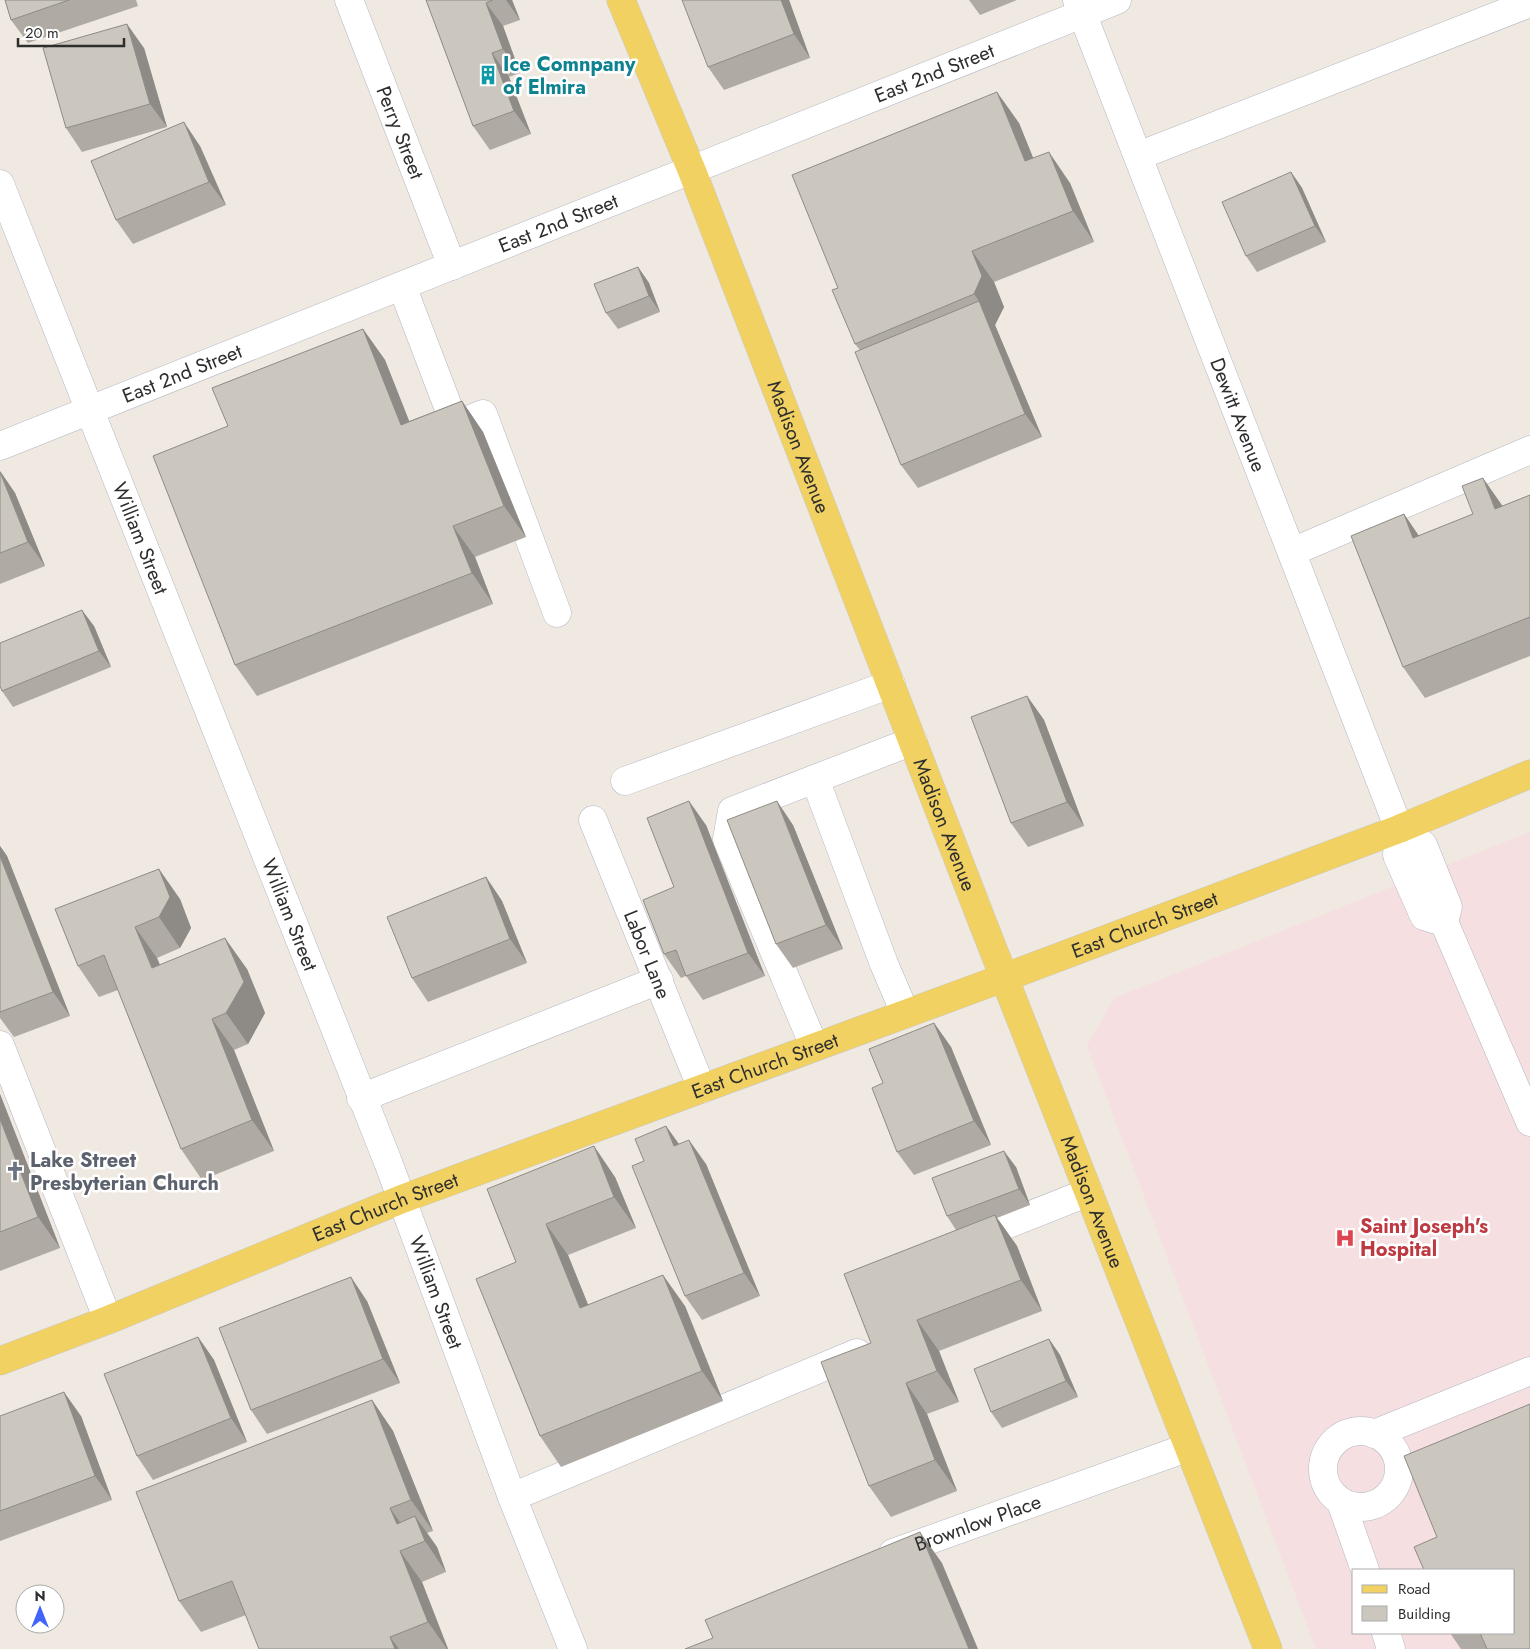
<svg xmlns="http://www.w3.org/2000/svg" width="1530" height="1649" font-family="Jost,sans-serif">
  <style>
    .medical { fill: #f5dfe0; fill-rule: evenodd }
    .lines { fill: none; stroke-linecap: round; stroke-linejoin: round }
    .minor-casing { stroke: #b4b7c1; stroke-width: 29 }
    .major-casing { stroke: #c9c9c9; stroke-width: 29 }
    .minor { stroke: #fff; stroke-width: 28 }
    .major { stroke: #f2d163; stroke-width: 28 }
    .wall { fill: #afaba4 }
    .shaded-wall { fill: #8e8b86 }
    .building { fill: #cbc7bf; stroke: #8e8b86 }
    .labels { text-anchor: middle; dominant-baseline: central; stroke-width: 5; stroke-linejoin: round; paint-order: stroke }
    .culture-label { font-size: 20px; font-weight: bold; fill: #0d838f; stroke: #fff; text-anchor: start }
    .street-label { font-size: 20px; fill: #2e2e2e; stroke: #fff }
    .worship-label { font-size: 20px; font-weight: bold; fill: #5b616d; stroke: #fff; text-anchor: start }
    .health-label { font-size: 20px; font-weight: bold; fill: #be3a42; stroke: #fff; text-anchor: start }
  </style>
  <rect width="100%" height="100%" fill="#efe9e1"/>
  <path class="medical" d="M1530 832V1649H1316L1087 1046 1114 998ZM1354 1570H1514V1633H1354Z"/>
  <g class="lines">
    <defs>
      <g id="minor">
        <path id="s1" d="M349 0 452 266"/>
        <path id="s2" d="M1077 0 1399 829"/>
        <polyline points="1138,156 1530,3"/>
        <path id="s3" d="M0 184 388 1162 512 1497 573 1649"/>
        <polyline points="402,286 455,425 483,414 557,613"/>
        <path id="s4" d="M0 446 1117 0"/>
        <polyline points="1292,552 1530,450"/>
        <polyline points="815,779 884,964 905,1013"/>
        <polyline points="625,781 891,684"/>
        <path id="s5" d="M593 820 702 1089"/>
        <polygon points="1399,829 1423,845 1448,907 1444,922 1424,916 1397,855"/>
        <polyline points="1444,922 1530,1122"/>
        <polyline points="0,1045 108,1320"/>
        <polyline points="814,1046 727,839 732,811 913,741"/>
        <polyline points="361,1098 659,980"/>
        <polyline points="968,1240 1089,1192"/>
        <circle cx="1361" cy="1469" r="38"/>
        <polyline points="1374,1434 1530,1371"/>
        <polyline points="512,1497 857,1353"/>
        <polyline points="1341,1502 1365,1570"/>
        <path id="s6" d="M893 1553 1189 1447"/>
        <polyline points="1386,1633 1391,1649"/>
      </g>
      <g id="major">
        <path id="s7" d="M621 0 692 171 982 921 1268 1649"/>
        <path id="s8" d="M0 1361 108 1320 402 1199 1006 977 1399 829 1530 774"/>
      </g>
    </defs>
    <use href="#minor" class="minor-casing"/>
    <use href="#major" class="major-casing"/>
    <use href="#minor" class="minor"/>
    <use href="#major" class="major"/>
  </g>
  <g class="wall">
    <polygon points="5,0 136,0 138,6 28,43 11,20"/>
    <polygon points="426,0 512,0 520,20 503,26 520,73 509,77 531,134 490,150 473,126"/>
    <polygon points="789,0 810,58 724,90 708,67"/>
    <polygon points="969,0 1017,0 980,15"/>
    <polygon points="144,48 167,127 82,152 66,128"/>
    <polygon points="1019,123 1033,158 1070,183 1094,242 994,282 1004,307 995,325 1042,437 918,488 901,465 860,350 855,344 838,288"/>
    <polygon points="200,146 226,205 133,244 116,220"/>
    <polygon points="1291,172 1302,188 1326,242 1257,272 1246,256"/>
    <polygon points="638,267 649,283 660,312 618,329 606,313"/>
    <polygon points="363,329 385,360 409,421 462,401 483,432 526,537 475,557 493,604 257,696 235,665 228,426"/>
    <polygon points="0,471 15,493 45,566 0,584"/>
    <polygon points="1530,495 1530,656 1425,698 1403,667 1404,514 1419,536 1473,514 1503,506"/>
    <polygon points="94,626 111,667 13,707 2,691"/>
    <polygon points="1027,696 1044,720 1084,826 1028,847 1011,823"/>
    <polygon points="706,825 765,976 703,1000 686,976 681,978 664,954 674,887"/>
    <polygon points="793,825 843,949 793,968 776,944"/>
    <polygon points="0,846 7,856 70,1016 14,1037 0,1018"/>
    <polygon points="486,877 502,901 527,963 428,1002 412,978"/>
    <polygon points="180,899 191,928 180,948 157,958 160,965 247,969 265,1013 248,1044 234,1050 274,1151 202,1180 181,1149 118,990 99,997 78,966 55,909"/>
    <polygon points="934,1023 951,1047 991,1145 914,1175 897,1152 883,1083"/>
    <polygon points="0,1094 60,1248 0,1271"/>
    <polygon points="666,1126 679,1144 706,1164 760,1296 702,1320 685,1296 644,1161"/>
    <polygon points="1016,1167 1030,1205 997,1218 1017,1246 1042,1311 939,1351 959,1402 927,1414 957,1491 891,1517 869,1486 871,1343 956,1230 947,1216"/>
    <polygon points="615,1177 636,1228 568,1255 588,1305 685,1306 723,1401 561,1467 540,1436 516,1262 487,1189"/>
    <polygon points="367,1301 400,1383 267,1434 251,1410"/>
    <polygon points="198,1337 214,1360 247,1442 153,1480 137,1456"/>
    <polygon points="1049,1339 1060,1355 1078,1397 1002,1428 991,1412"/>
    <polygon points="372,1400 393,1431 433,1531 427,1533 437,1547 446,1572 422,1582 448,1649 259,1649 246,1615 201,1632 179,1601"/>
    <polygon points="0,1416 81,1416 112,1500 0,1541"/>
    <polygon points="1450,1633 1514,1633 1530,1649 1461,1649"/>
  </g>
  <g class="shaded-wall">
    <polygon points="506,0 512,0 520,20"/>
    <polygon points="781,0 789,0 810,58 794,34"/>
    <polygon points="486,3 503,26 520,73 503,49"/>
    <polygon points="127,24 144,48 167,127 150,104"/>
    <polygon points="492,53 509,77 531,134 514,111"/>
    <polygon points="997,92 1019,123 1047,192 1025,161"/>
    <polygon points="184,122 200,146 226,205 209,182"/>
    <polygon points="1049,152 1070,183 1094,242 1073,211"/>
    <polygon points="1291,172 1302,188 1326,242 1315,226"/>
    <polygon points="972,251 994,282 1004,307 995,325 1042,437 1025,414 979,301 974,294"/>
    <polygon points="638,267 649,283 660,312 649,296"/>
    <polygon points="363,329 385,360 423,456 401,425"/>
    <polygon points="462,401 483,432 526,537 504,506"/>
    <polygon points="0,471 15,493 45,566 28,542"/>
    <polygon points="1483,478 1504,508 1495,509"/>
    <polygon points="1404,514 1425,545 1413,538"/>
    <polygon points="453,526 475,557 493,604 472,573"/>
    <polygon points="82,610 94,626 111,667 99,651"/>
    <polygon points="1027,696 1044,720 1084,826 1067,802"/>
    <polygon points="689,801 706,825 765,976 748,953"/>
    <polygon points="777,801 793,825 843,949 826,925"/>
    <polygon points="0,846 7,856 70,1016 53,992 0,856"/>
    <polygon points="159,869 180,899 191,928 180,948 159,917"/>
    <polygon points="486,877 502,901 527,963 510,939"/>
    <polygon points="135,927 157,958 174,999 152,968"/>
    <polygon points="225,938 247,969 265,1013 248,1044 226,1013"/>
    <polygon points="212,1019 234,1050 274,1151 252,1120"/>
    <polygon points="934,1023 951,1047 991,1145 974,1121"/>
    <polygon points="0,1094 60,1248 38,1217 0,1119"/>
    <polygon points="666,1126 683,1150 674,1146"/>
    <polygon points="689,1140 706,1164 760,1296 744,1273"/>
    <polygon points="594,1146 615,1177 636,1228 614,1197"/>
    <polygon points="1004,1151 1016,1167 1030,1205 1019,1189"/>
    <polygon points="995,1215 1017,1246 1042,1311 1021,1280"/>
    <polygon points="546,1224 568,1255 602,1339 580,1308"/>
    <polygon points="663,1275 685,1306 723,1401 702,1371"/>
    <polygon points="351,1277 367,1301 400,1383 383,1359"/>
    <polygon points="917,1320 939,1351 959,1402 937,1371"/>
    <polygon points="198,1337 214,1360 247,1442 231,1418"/>
    <polygon points="1049,1339 1060,1355 1078,1397 1066,1381"/>
    <polygon points="906,1383 927,1414 957,1491 935,1460"/>
    <polygon points="64,1392 81,1416 112,1500 95,1476"/>
    <polygon points="372,1400 393,1431 433,1531 411,1500"/>
    <polygon points="390,1508 412,1539 397,1524"/>
    <polygon points="415,1516 437,1547 446,1572 425,1541"/>
    <polygon points="920,1532 942,1563 978,1649 969,1649"/>
    <polygon points="400,1551 422,1582 448,1649 447,1649 428,1622"/>
    <polygon points="390,1637 399,1649 395,1649"/>
  </g>
  <g class="building">
    <polygon points="5,0 69,0 11,20"/>
    <polygon points="426,0 493,0 486,3 503,49 492,53 514,111 473,126"/>
    <polygon points="682,0 781,0 794,34 708,67"/>
    <polygon points="127,24 150,104 66,128 43,48"/>
    <polygon points="997,92 1025,161 1049,152 1073,211 972,251 982,276 974,294 855,344 832,290 838,288 792,175"/>
    <polygon points="184,122 209,182 116,220 91,161"/>
    <polygon points="1291,172 1315,226 1246,256 1222,202"/>
    <polygon points="638,267 649,296 606,313 594,284"/>
    <polygon points="979,301 1025,414 901,465 855,352"/>
    <polygon points="363,329 401,425 462,401 504,506 453,526 472,573 235,665 153,456 228,426 212,388"/>
    <polygon points="0,472 28,542 0,553"/>
    <polygon points="1483,478 1495,509 1530,495 1530,617 1403,667 1351,536 1404,514 1413,538 1473,514 1462,486"/>
    <polygon points="82,610 99,651 2,691 0,686 0,643"/>
    <polygon points="1027,696 1067,802 1011,823 971,717"/>
    <polygon points="689,801 748,953 686,976 676,950 664,954 643,900 674,887 647,818"/>
    <polygon points="777,801 826,925 776,944 727,820"/>
    <polygon points="0,856 53,992 0,1012"/>
    <polygon points="159,869 170,897 159,917 135,927 152,968 225,938 244,982 226,1013 212,1019 252,1120 181,1149 104,955 78,966 55,909"/>
    <polygon points="486,877 510,939 412,978 387,917"/>
    <polygon points="934,1023 974,1121 897,1152 872,1088 883,1083 869,1049"/>
    <polygon points="0,1119 38,1217 0,1232"/>
    <polygon points="666,1126 674,1146 689,1140 744,1273 685,1296 632,1166 644,1161 635,1139"/>
    <polygon points="594,1146 614,1197 546,1224 580,1308 663,1275 702,1371 540,1436 476,1279 516,1262 487,1189"/>
    <polygon points="1004,1151 1019,1189 947,1216 932,1178"/>
    <polygon points="995,1215 1021,1280 917,1320 937,1371 906,1383 935,1460 869,1486 821,1362 871,1343 844,1274"/>
    <polygon points="351,1277 383,1359 251,1410 219,1328"/>
    <polygon points="198,1337 231,1418 137,1456 104,1374"/>
    <polygon points="1049,1339 1066,1381 991,1412 974,1369"/>
    <polygon points="64,1392 95,1476 0,1511 0,1416"/>
    <polygon points="372,1400 411,1500 390,1508 397,1524 415,1516 425,1541 400,1551 428,1622 390,1637 395,1649 259,1649 232,1581 179,1601 136,1492"/>
    <polygon points="1530,1404 1530,1649 1487,1649 1480,1633 1514,1633 1514,1570 1424,1570 1414,1547 1437,1537 1404,1456"/>
    <polygon points="920,1532 969,1649 685,1649 713,1638 705,1620"/>
  </g>
  <defs>
    <symbol id="building-bare" viewBox="-9 -9 18 18"><path d="M-4-6H4V6H1V3H-1V6H-4ZM-2.5-4.3h1.7v1.8h-1.7ZM.8-4.3h1.7v1.8H.8ZM-2.5-1h1.7V.8h-1.7ZM.8-1h1.7V.8H.8Z" fill="#0f9aa8" stroke="#fff" stroke-width="2.5" paint-order="stroke"/></symbol>
    <symbol id="church-bare" viewBox="-9 -9 18 18"><path d="M-1.2-6h2.4v3.5h3.3v2.4h-3.3V6h-2.4V-.1h-3.3v-2.4h3.3Z" fill="#6b7280" stroke="#fff" stroke-width="2.5" paint-order="stroke"/></symbol>
    <symbol id="hospital-bare" viewBox="-9 -9 18 18"><path d="M-5-5h3v3.5h4V-5h3V5h-3V1.5h-4V5h-3Z" fill="#e0444e" stroke="#fff" stroke-width="2.5" paint-order="stroke"/></symbol>
  </defs>
  <g fill-rule="evenodd">
    <use href="#building-bare" x="474" y="61" width="28" height="28"/>
    <use href="#church-bare" x="1" y="1157" width="28" height="28"/>
    <use href="#hospital-bare" x="1331" y="1224" width="28" height="28"/>
  </g>
  <g class="labels">
    <g class="culture-label">
      <text x="503" y="64">Ice Comnpany<tspan x="503" dy="23">of Elmira</tspan></text>
    </g>
    <g class="street-label">
      <text stroke="none"><textPath href="#s4" startOffset="1006">East 2nd Street</textPath></text>
      <text stroke="none"><textPath href="#s1" startOffset="142">Perry Street</textPath></text>
      <text stroke="none"><textPath href="#s4" startOffset="601">East 2nd Street</textPath></text>
      <text stroke="none"><textPath href="#s4" startOffset="196">East 2nd Street</textPath></text>
      <text stroke="none"><textPath href="#s2" startOffset="445">Dewitt Avenue</textPath></text>
      <text stroke="none"><textPath href="#s7" startOffset="481">Madison Avenue</textPath></text>
      <text stroke="none"><textPath href="#s3" startOffset="381">William Street</textPath></text>
      <text stroke="none"><textPath href="#s7" startOffset="886">Madison Avenue</textPath></text>
      <text stroke="none"><textPath href="#s3" startOffset="786">William Street</textPath></text>
      <text stroke="none"><textPath href="#s8" startOffset="1225">East Church Street</textPath></text>
      <text stroke="none"><textPath href="#s5" startOffset="145">Labor Lane</textPath></text>
      <text stroke="none"><textPath href="#s8" startOffset="820">East Church Street</textPath></text>
      <text stroke="none"><textPath href="#s7" startOffset="1291">Madison Avenue</textPath></text>
      <text stroke="none"><textPath href="#s8" startOffset="415">East Church Street</textPath></text>
      <text stroke="none"><textPath href="#s3" startOffset="1191">William Street</textPath></text>
      <text stroke="none"><textPath href="#s6" startOffset="90">Brownlow Place</textPath></text>
    </g>
    <g class="worship-label">
      <text x="30" y="1160">Lake Street<tspan x="30" dy="23">Presbyterian Church</tspan></text>
    </g>
    <g class="health-label">
      <text x="1360" y="1226">Saint Joseph's<tspan x="1360" dy="23">Hospital</tspan></text>
    </g>
  </g>
  <rect x="1352" y="1569" width="162" height="65" fill="#ffffff" stroke="#ababab"/>
  <rect x="1362" y="1585" width="25" height="8" fill="#f2d163" stroke="#ababab"/>
  <text x="1398" y="1594" font-size="15" fill="#2e2e2e">Road</text>
  <rect x="1362" y="1606" width="25" height="15" fill="#cbc7bf" stroke="#ababab"/>
  <text x="1398" y="1619" font-size="15" fill="#2e2e2e">Building</text>
  <g transform="translate(40 1609)"><circle r="24" fill="#ffffff" stroke="#ababab"/>
  <path d="M0-4L9 19L0 12L-9 19Z" fill="#4264fb"/>
  <text y="-8" font-size="14" font-weight="bold" text-anchor="middle" fill="#2e2e2e">N</text>
  </g>
  <path d="M18 38v8h106v-8" fill="none" stroke="#2e2e2e" stroke-width="2.5"/>
  <text x="25" y="38" font-size="15" fill="#2e2e2e" stroke="#ffffff" stroke-width="4" paint-order="stroke">20 m</text>
</svg>
